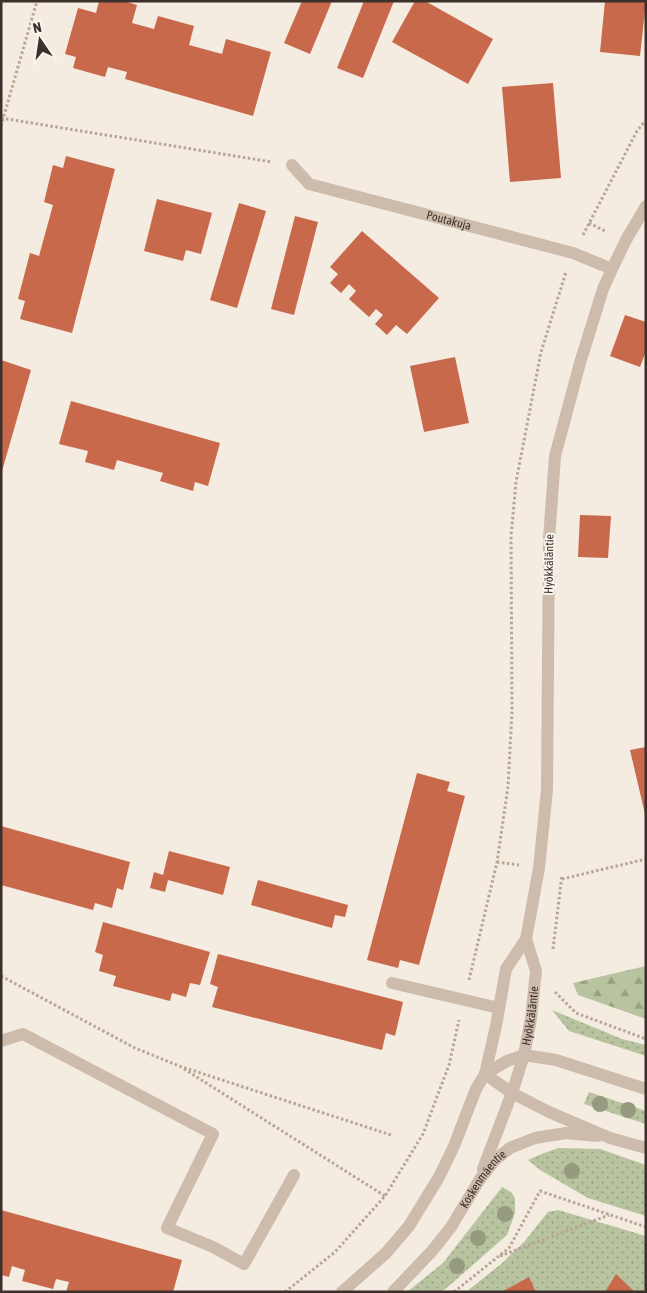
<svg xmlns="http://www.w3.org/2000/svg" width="647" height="1293" font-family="'Asap Condensed',sans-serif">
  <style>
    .grass { fill: url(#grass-dots) }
    .forest { fill: url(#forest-firs) }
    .building { fill: #c8694b }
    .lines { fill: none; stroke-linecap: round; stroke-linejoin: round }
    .path { stroke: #b9a596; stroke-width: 3; stroke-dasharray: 2.5 2.5; stroke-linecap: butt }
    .minor { stroke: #cdbbac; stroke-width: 12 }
    .tree { fill: #969b7f }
    .labels { text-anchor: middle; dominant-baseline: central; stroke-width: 4; stroke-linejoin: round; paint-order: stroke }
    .street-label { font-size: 12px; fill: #3b302b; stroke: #fbf5ee }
  </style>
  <defs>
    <pattern id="grass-dots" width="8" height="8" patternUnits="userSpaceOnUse" patternTransform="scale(1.25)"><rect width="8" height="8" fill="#b8c4a0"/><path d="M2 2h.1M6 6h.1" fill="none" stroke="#97a083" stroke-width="1.8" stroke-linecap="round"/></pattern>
    <pattern id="forest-firs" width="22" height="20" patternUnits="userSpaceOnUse" patternTransform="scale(1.25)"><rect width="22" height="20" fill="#b8c4a0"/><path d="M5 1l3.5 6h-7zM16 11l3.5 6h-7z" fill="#97a083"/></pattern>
  </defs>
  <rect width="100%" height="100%" fill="#f4ebe1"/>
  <g class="grass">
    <polygon points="552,1010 622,1039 646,1045 646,1056 569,1031"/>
    <polygon points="589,1092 646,1111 646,1124 584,1104"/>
    <polygon points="559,1148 600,1149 646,1165 646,1216 588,1198 540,1170 528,1160 544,1153"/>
    <polygon points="502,1187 511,1192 515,1198 515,1213 507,1235 442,1292 407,1292 443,1263"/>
    <polygon points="558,1210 646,1236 646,1292 635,1292 616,1275 605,1292 536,1292 528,1278 501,1292 466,1292 501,1264 524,1242 548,1212"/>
  </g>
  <polygon class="forest" points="646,966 646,1019 578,995 573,983"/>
  <g class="building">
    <polygon points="99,1 124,1 137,5 132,23 154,29 158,16 194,26 189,45 222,54 226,39 271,52 253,116 125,79 127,72 108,67 105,77 73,68 76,57 65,54 78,8 96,13"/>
    <polygon points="302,1 332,1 310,54 284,43"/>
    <polygon points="364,1 394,1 363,78 337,68"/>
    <polygon points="415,1 425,1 493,39 468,84 392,42"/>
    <polygon points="605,1 646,1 640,56 600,52"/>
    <polygon points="553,83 561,178 510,182 502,87"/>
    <polygon points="66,156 115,169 72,333 20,319 25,301 18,299 30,253 39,256 53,205 44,202 53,165 63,168"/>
    <polygon points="157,199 212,213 201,254 186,250 183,261 144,251"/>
    <polygon points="239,203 266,211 237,308 210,300"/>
    <polygon points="295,216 318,222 294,315 271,309"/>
    <polygon points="362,231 439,298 407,334 396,325 387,335 375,324 383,315 376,309 369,317 349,299 356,291 349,284 341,293 330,283 338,274 330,267"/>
    <polygon points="625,315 646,322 646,351 640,367 610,356"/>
    <polygon points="455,357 469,423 424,432 410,366"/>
    <polygon points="1,360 31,370 2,471 1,471"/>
    <polygon points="71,401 220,443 208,486 195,482 193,491 160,481 163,473 117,460 114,470 85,462 88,451 59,444"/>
    <polygon points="580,515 611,516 608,558 578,557"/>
    <polygon points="646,747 646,814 645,814 630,750"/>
    <polygon points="417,773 450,782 447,791 465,796 419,965 400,960 398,968 367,960"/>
    <polygon points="1,826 130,862 123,890 117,888 112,908 95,903 93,910 1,885"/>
    <polygon points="169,851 230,867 223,895 168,880 165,892 150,888 154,872 163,875"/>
    <polygon points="258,880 348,905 345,917 335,915 332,928 251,905"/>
    <polygon points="103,922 210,952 200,985 190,983 186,997 172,993 170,1001 113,986 116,976 99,971 103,955 95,952"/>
    <polygon points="218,954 403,1002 395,1036 386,1033 382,1050 212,1007 218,987 210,984"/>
    <polygon points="1,1210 182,1260 173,1292 66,1292 69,1282 56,1279 53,1289 22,1281 25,1270 12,1266 9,1277 1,1275"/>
    <polygon points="616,1274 635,1292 605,1292"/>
    <polygon points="529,1277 536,1292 501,1292"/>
  </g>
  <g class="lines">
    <g class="path">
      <polyline points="1,118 272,162"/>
      <polyline points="1,126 37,1"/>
      <polyline points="589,223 607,232"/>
      <polyline points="583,235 637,131 646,120"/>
      <polyline points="497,862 519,865"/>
      <polyline points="562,879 646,859"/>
      <polyline points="553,949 562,875"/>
      <polyline points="1,976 135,1048 179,1066 391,1135"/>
      <polyline points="469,980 497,862 508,787 512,711 511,536 516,482 541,352 566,272"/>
      <polyline points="555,992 576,1013 646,1039"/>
      <polyline points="184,1069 385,1196"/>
      <polyline points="500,1256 609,1215"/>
      <polyline points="285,1292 335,1252 385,1196 423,1134 449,1065 459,1020"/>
      <polyline points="454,1292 509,1248 540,1191 646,1227"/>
    </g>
    <g class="minor">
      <path id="s1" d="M292 165 309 184 573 253 612 269"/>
      <polyline points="646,206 626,240 612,269 603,289 580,363 555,456 549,539 547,790 539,868 526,939 506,969 496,1026 485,1074 512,1093 549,1112 610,1138 646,1148"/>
      <polyline points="392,983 499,1008"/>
      <polyline points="1,1041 23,1034 213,1134 167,1228 213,1247 244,1264 294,1175"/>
      <path id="s2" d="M483 1169 512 1093 524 1055 531 1019 536 971 526 939"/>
      <polyline points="342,1292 386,1253 409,1226 439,1177 454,1146 476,1089 485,1074 507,1061 524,1055 556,1060 646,1089"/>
      <path id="s3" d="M393 1292 432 1251 451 1227 480 1179 495 1160 510 1148 535 1138 566 1133 598 1136"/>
    </g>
  </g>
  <g class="tree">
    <circle cx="600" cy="1104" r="8"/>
    <circle cx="628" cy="1110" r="8"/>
    <circle cx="572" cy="1171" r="8"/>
    <circle cx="505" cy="1214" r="8"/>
    <circle cx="478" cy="1238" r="8"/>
    <circle cx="457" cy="1266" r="8"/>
  </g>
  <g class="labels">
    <g class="street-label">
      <text stroke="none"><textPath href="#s1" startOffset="170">Poutakuja</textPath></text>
      <text transform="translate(549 564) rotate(-89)">Hyökkäläntie</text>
      <text stroke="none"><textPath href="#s2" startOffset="161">Hyökkäläntie</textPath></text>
      <text stroke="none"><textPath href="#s3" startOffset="145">Koskenmäentie</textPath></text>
    </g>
  </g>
  <rect width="647" height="1293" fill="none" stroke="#3b302b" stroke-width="5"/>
  <g transform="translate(40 40) rotate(347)" stroke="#fbf5ee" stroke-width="4" paint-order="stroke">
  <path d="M0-4L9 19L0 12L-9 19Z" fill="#3b302b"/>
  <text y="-8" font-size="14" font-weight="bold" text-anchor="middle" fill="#3b302b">N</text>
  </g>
</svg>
